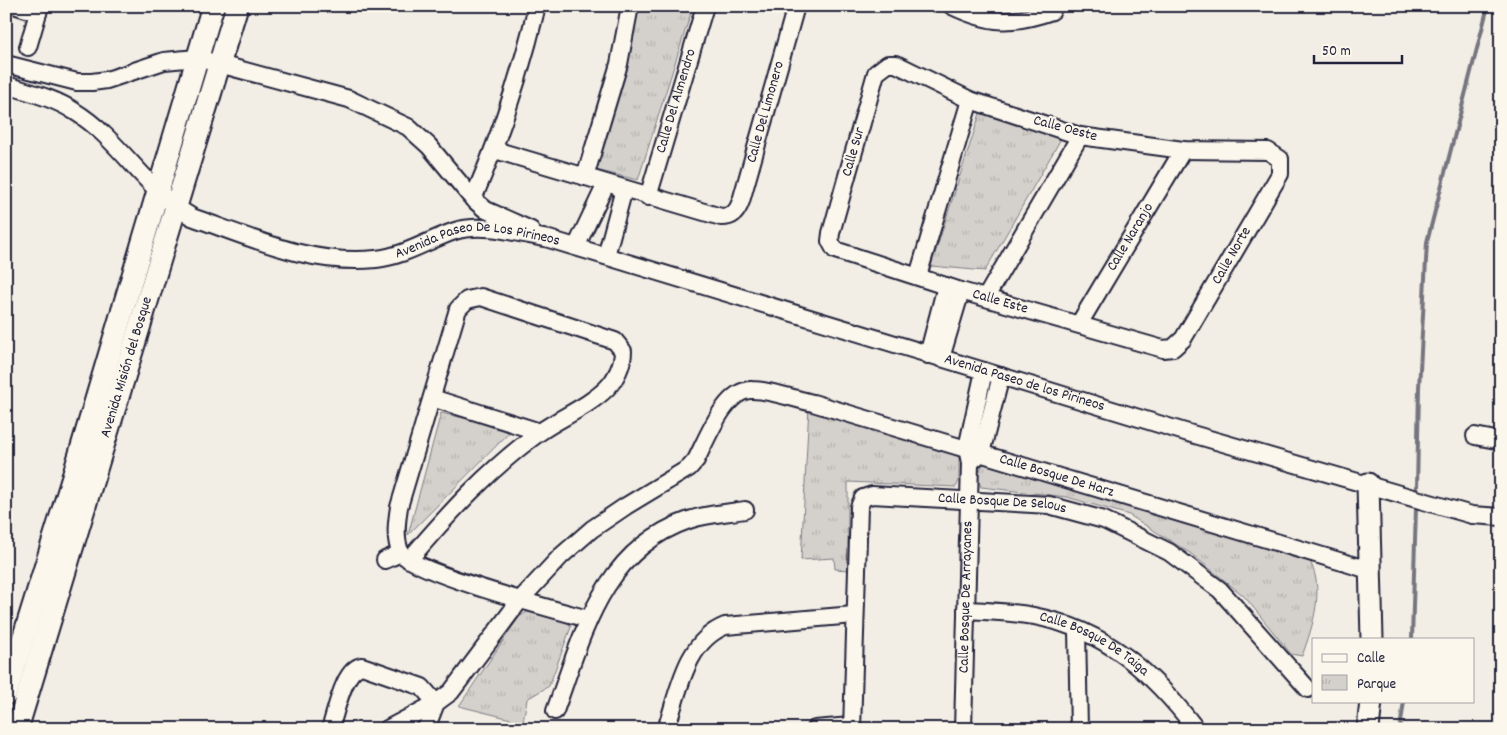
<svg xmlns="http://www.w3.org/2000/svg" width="1507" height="735" font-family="Dekko,sans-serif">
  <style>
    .park { fill: url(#park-tufts); stroke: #7b7a84 }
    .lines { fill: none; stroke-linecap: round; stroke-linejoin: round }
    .stream { stroke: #76747f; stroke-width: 4 }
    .minor-casing { stroke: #22223b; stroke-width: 20 }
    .major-casing { stroke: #22223b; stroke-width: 25 }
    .minor { stroke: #fbf7ec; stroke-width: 16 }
    .major { stroke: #fbf7ec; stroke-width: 21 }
    .labels { text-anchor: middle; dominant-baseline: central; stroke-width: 4; stroke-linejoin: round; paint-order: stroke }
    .street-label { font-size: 15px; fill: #22223b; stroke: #fbf7ec }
  </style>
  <defs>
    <pattern id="park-tufts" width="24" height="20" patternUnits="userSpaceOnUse" patternTransform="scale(1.25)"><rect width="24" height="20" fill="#d4d1cc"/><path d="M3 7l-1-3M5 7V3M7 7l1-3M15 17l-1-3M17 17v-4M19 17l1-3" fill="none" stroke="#b6b3b0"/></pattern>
  </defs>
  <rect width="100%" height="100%" fill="#f2eee5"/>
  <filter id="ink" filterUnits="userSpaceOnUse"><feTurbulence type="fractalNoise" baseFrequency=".02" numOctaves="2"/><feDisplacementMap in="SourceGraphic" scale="10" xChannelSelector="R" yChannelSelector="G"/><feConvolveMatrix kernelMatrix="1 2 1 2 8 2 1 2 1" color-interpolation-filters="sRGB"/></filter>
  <g filter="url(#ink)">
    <g class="park">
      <polygon points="635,6 693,6 638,180 596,170 592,164"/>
      <polygon points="982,107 1066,130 985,271 931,266"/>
      <polygon points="809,406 959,452 959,481 956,487 848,482 848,570 835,569 834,558 801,560"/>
      <polygon points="441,413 513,429 408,535"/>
      <path d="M985 463 1308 558C1326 587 1313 626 1302 656L1291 654 1244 596 1190 553 1129 515 1067 497 981 487C977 477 977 471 985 463Z"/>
      <polygon points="527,612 568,622 571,627 549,686 527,699 523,722 459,706 519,617"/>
    </g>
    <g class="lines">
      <g class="stream">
        <polyline points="1417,488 1419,388 1427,242 1488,6"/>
        <polyline points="1412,639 1416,508"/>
        <polyline points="1400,729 1404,701"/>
      </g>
      <defs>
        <g id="minor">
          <polyline points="17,6 38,13"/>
          <path d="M952 6C990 24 1012 25 1052 11"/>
          <polyline points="28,47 40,6"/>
          <polyline points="6,64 77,82 92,82 107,80 164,61 197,58 349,99 408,127 429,146 473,199 486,210 531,230"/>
          <polygon points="888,64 896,64 970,100 1080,136 1183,150 1268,151 1280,159 1280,174 1183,339 1173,348 1163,349 961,291 835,250 830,241 831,233 876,73"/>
          <path id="s1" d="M6 85C29 92 54 98 74 111 120 139 146 191 192 217 252 238 312 266 376 259 405 256 428 240 455 231 483 222 520 234 549 239L1185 432 1451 509 1472 515 1501 517"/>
          <path id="s2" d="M495 150 721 217C733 217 737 212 741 201L796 6"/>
          <polyline points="585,177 619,64 630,6"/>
          <path id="s3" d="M648 197 705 6"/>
          <path d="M473 199C500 137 521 73 537 6"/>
          <polyline points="576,247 606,184"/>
          <polyline points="606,256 624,189"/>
          <polyline points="918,276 970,100"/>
          <polyline points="986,297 1080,136"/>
          <path id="s4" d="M1079 324 1183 150"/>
          <polyline points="928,355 946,286"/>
          <polyline points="941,358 961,291"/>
          <polyline points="432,398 540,432"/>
          <polyline points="1475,436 1501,441"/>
          <polyline points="973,460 981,453 1001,376"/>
          <polyline points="385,560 401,553"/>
          <path d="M409 560C449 513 490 468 540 432 561 417 588 407 607 388 616 379 623 364 623 351L615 341 481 297 467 300 458 309 399 507C397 520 394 540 401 553 413 572 559 611 588 619"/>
          <path id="s5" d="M966 610C989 611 1012 612 1034 616 1106 630 1153 673 1196 729"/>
          <polyline points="1077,630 1079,729"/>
          <path d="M555 711C583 634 602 550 689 520 706 514 727 513 745 510"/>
          <path d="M330 729C336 713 343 669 362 666L422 687 436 703 426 729"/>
          <path id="s6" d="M387 729 436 703 451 692 520 600 561 556 592 529 626 506 689 468 696 460C707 439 725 389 752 390 771 390 794 399 813 403L1369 570"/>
          <path d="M666 729C679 692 685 642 725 626L854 615"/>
          <polyline points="815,729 851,726"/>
          <path id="s7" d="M852 729 859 507 863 498 872 495 1049 505 1104 520 1169 552 1220 590 1308 689"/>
          <path id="s8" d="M963 729 970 463 967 448 984 371"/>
        </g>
        <g id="major">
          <polyline points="1368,484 1372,639"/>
          <polyline points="6,694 73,477 213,6"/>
          <path id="s9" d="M17 729 237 6"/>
          <polyline points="1368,729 1371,701"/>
        </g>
      </defs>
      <use href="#minor" class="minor-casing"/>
      <use href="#major" class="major-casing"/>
      <use href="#minor" class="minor"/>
      <use href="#major" class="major"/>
    </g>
  </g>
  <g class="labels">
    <g class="street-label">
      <text stroke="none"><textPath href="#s3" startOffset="100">Calle Del Almendro</textPath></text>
      <text stroke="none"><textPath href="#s2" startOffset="356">Calle Del Limonero</textPath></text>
      <text transform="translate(1065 129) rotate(15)">Calle Oeste</text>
      <text transform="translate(854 152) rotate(-74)">Calle Sur</text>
      <text stroke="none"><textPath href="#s4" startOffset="101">Calle Naranjo</textPath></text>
      <text stroke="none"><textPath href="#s1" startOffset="528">Avenida Paseo De Los Pirineos</textPath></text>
      <text transform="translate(1232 256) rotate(-60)">Calle Norte</text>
      <text transform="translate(1000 302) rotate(16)">Calle Este</text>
      <text stroke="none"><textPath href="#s9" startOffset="378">Avenida Misión del Bosque</textPath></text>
      <text stroke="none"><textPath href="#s1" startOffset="1099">Avenida Paseo de los Pirineos</textPath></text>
      <text stroke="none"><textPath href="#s6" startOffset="826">Calle Bosque De Harz</textPath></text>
      <text stroke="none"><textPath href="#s7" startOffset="372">Calle Bosque De Selous</textPath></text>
      <text stroke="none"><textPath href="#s8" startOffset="132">Calle Bosque De Arrayanes</textPath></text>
      <text stroke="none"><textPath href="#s5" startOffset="135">Calle Bosque De Taiga</textPath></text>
    </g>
  </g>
  <rect width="1507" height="735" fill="none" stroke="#fbf7ec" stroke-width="25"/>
  <rect x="12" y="12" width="1482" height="710" fill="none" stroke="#22223b" stroke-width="2" filter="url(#ink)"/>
  <rect x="1312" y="638" width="162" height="65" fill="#fbf7ec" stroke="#a4a2a5"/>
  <rect x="1322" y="654" width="25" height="8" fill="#fbf7ec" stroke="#a4a2a5"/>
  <text x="1357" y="662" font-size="15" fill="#22223b">Calle</text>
  <rect x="1322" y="675" width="25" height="15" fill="url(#park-tufts)" stroke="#a4a2a5"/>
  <text x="1357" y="688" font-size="15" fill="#22223b">Parque</text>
  <path d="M1314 55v8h88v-8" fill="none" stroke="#22223b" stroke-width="2.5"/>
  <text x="1322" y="55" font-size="15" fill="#22223b" stroke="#fbf7ec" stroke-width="4" paint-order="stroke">50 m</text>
</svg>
